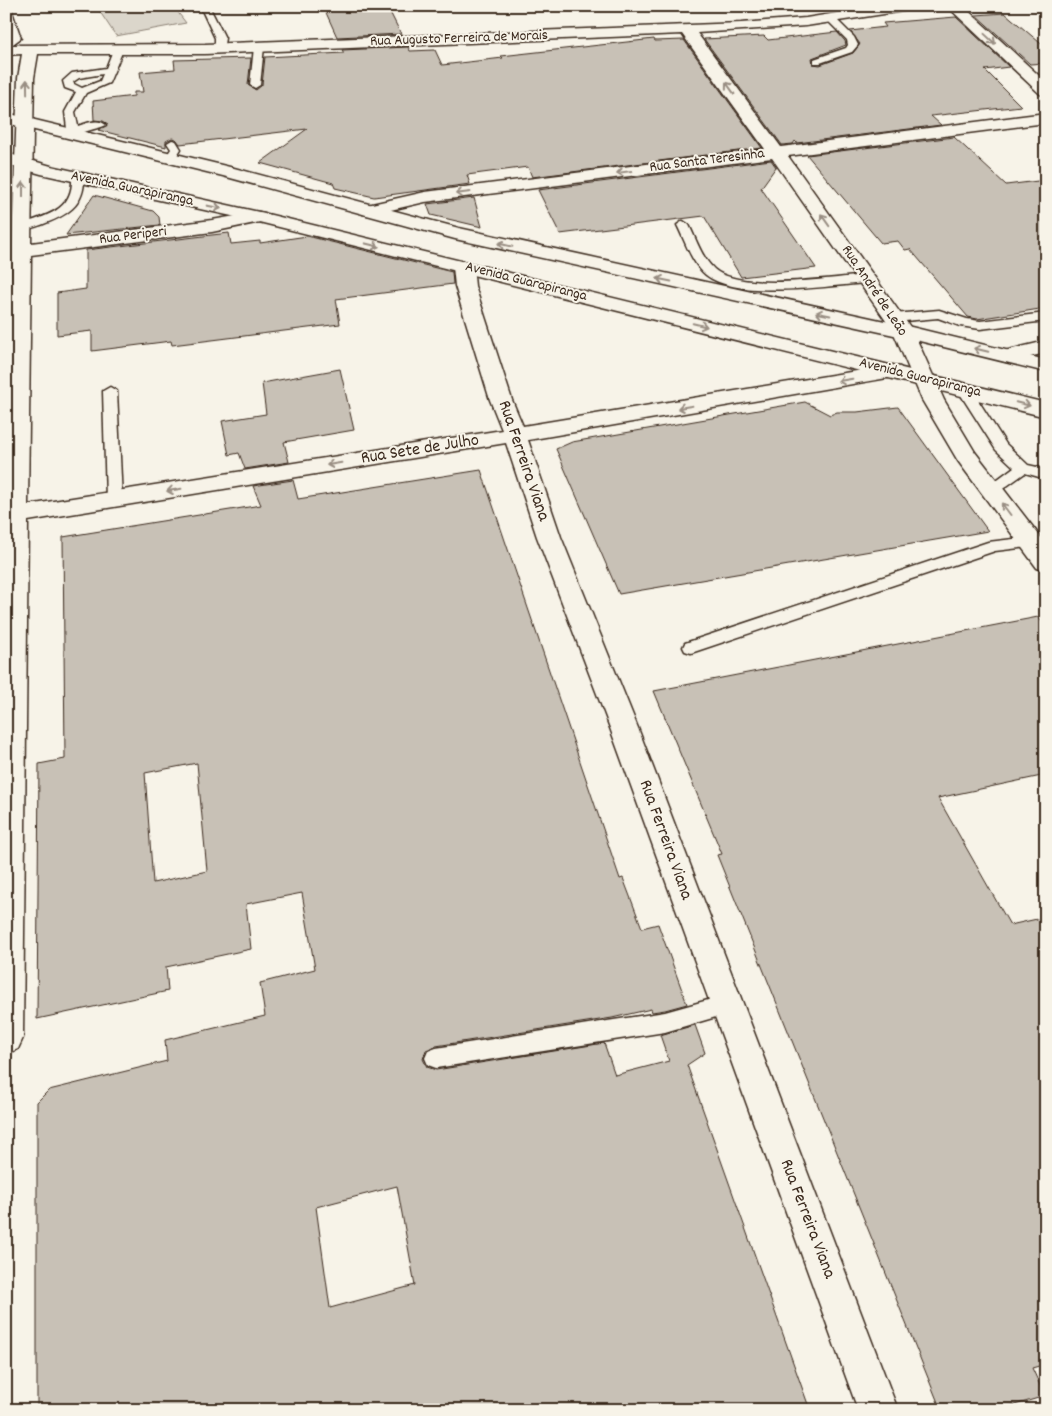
<svg xmlns="http://www.w3.org/2000/svg" width="1052" height="1416" font-family="Dekko,sans-serif">
  <style>
    .green { fill: #dbd6cb; stroke: #8b8074 }
    .building { fill: #c8c1b6; stroke: #3b2a1e; fill-rule: evenodd }
    .lines { fill: none; stroke-linecap: round; stroke-linejoin: round }
    .lane-casing { stroke: #3b2a1e; stroke-width: 3 }
    .street-casing { stroke: #3b2a1e; stroke-width: 3 }
    .primary-casing { stroke: #3b2a1e; stroke-width: 3 }
    .lane { fill: #f7f3e8; fill-rule: evenodd }
    .street { fill: #f7f3e8; fill-rule: evenodd }
    .primary { fill: #f7f3e8; fill-rule: evenodd }
    .oneway { stroke: #998e83 }
    .labels { text-anchor: middle; dominant-baseline: central; stroke-width: 4; stroke-linejoin: round; paint-order: stroke }
    .far-street-label { font-size: 15px; fill: #3b2a1e; stroke: #f7f3e8 }
    .street-label { font-size: 18px; fill: #3b2a1e; stroke: #f7f3e8 }
  </style>
  <rect width="100%" height="100%" fill="#f7f3e8"/>
  <filter id="ink" filterUnits="userSpaceOnUse"><feTurbulence type="fractalNoise" baseFrequency=".02" numOctaves="2"/><feDisplacementMap in="SourceGraphic" scale="10" xChannelSelector="R" yChannelSelector="G"/><feConvolveMatrix kernelMatrix="1 2 1 2 8 2 1 2 1" color-interpolation-filters="sRGB"/></filter>
  <g filter="url(#ink)">
    <polygon class="green" points="96,6 173,6 186,23 116,36"/>
    <g class="building">
      <polygon points="323,6 387,6 401,34 337,37"/>
      <polygon points="1005,13 1046,48 1046,63 1030,64 976,15"/>
      <polygon points="956,17 1009,67 985,70 1021,106 931,116 941,125 797,143 795,141 793,144 782,145 704,39 764,36 768,40 837,32 845,41 846,45 812,58 813,64 820,65 853,53 860,44 850,31 886,27 883,23"/>
      <polygon points="654,39 655,41 684,40 762,148 532,177 528,167 467,175 470,184 374,197 335,188 333,183 260,163 307,129 180,144 176,139 172,138 166,141 166,147 98,130 108,124 103,121 94,120 93,101 134,96 134,92 143,92 140,72 175,69 174,60 251,58 248,85 256,90 262,85 265,57 344,53 342,50 408,47 410,51 435,50 442,65 503,58 501,56"/>
      <polygon points="954,137 1006,185 1046,180 1046,308 977,319 968,317 910,249 905,250 898,241 881,243 807,155"/>
      <polygon points="771,160 776,167 761,188 816,268 741,277 704,216 560,234 538,190"/>
      <polygon points="94,195 153,211 159,217 160,225 66,235"/>
      <polygon points="474,198 482,227 431,215 427,204"/>
      <polygon points="229,233 231,244 260,241 260,243 307,236 452,272 453,284 336,299 340,324 172,345 171,341 92,351 92,331 57,335 57,293 86,289 86,250"/>
      <polygon points="340,369 354,430 284,442 289,462 245,469 239,453 229,455 222,421 266,414 262,383"/>
      <polygon points="805,402 830,415 837,412 857,412 898,407 988,531 619,594 556,449 572,442"/>
      <path d="M481 470 620 879 623 878 642 928 658 924 687 1004 665 1010 652 1012 651 1009 612 1018 436 1046 426 1050 423 1059 427 1067 436 1070 604 1043 615 1075 669 1061 660 1035 695 1025 705 1053 687 1065 810 1410H37V1102L49 1090 167 1061 165 1040 265 1016 260 983 315 969 302 893 246 904 251 949 166 967 168 991 37 1019 39 764 65 759 63 537 261 505 253 486 293 480 298 499ZM197 763 207 871 153 883 145 773ZM397 1186 415 1285 330 1308 316 1207Z"/>
      <polygon points="1038,617 1046,627 1046,775 938,798 1010,925 1046,917 1046,1364 1032,1368 1045,1396 998,1410 941,1410 717,855 722,854 654,691"/>
    </g>
    <g class="lines">
      <defs>
        <g id="lane">
          <polygon points="6,6 11,9 21,38 6,49 6,41 11,37 6,23"/>
          <polygon points="200,6 209,6 225,38 223,51 220,52 215,49 215,38"/>
          <polygon points="830,15 833,16 854,37 858,45 852,52 820,63 814,63 814,59 846,48 848,45 847,40 825,18"/>
          <polygon points="259,44 264,47 260,85 255,88 250,85 254,47"/>
          <path d="M118 47 123 50 109 83 86 93 75 112 78 126C87 123 98 118 106 125 104 127 72 135 65 136L61 135 60 133 67 129 65 112 76 92 65 88 63 81 72 73 106 68 113 50ZM103 74 100 81 82 88 74 84 73 82 79 78Z"/>
          <polygon points="172,140 176,141 181,149 174,160 170,161 165,158 171,149 167,143"/>
          <path d="M78 174 84 177C85 206 66 216 41 225 34 227 26 231 19 229L17 227 19 225C45 216 74 211 72 177Z"/>
          <path d="M683 221 689 225C696 239 702 258 714 269 740 292 831 278 866 275L872 279 866 283C827 286 738 300 706 275 692 264 685 241 677 225Z"/>
          <polygon points="939,310 967,319 980,321 1046,313 1046,321 980,329 960,326 938,318 894,322 888,318 894,314"/>
          <polygon points="964,385 969,386 1006,444 1028,465 1046,469 1046,479 1025,473 997,493 987,493 985,490 987,487 1014,467 996,450 957,389"/>
          <polygon points="110,387 117,391 122,500 119,504 109,504 106,500 103,391"/>
          <polygon points="1030,537 1035,538 1038,542 1035,546 995,551 691,653 685,651 683,647 685,643 988,542"/>
          <polygon points="726,995 733,998 737,1005 733,1012 665,1032 436,1068 428,1065 425,1058 428,1051 436,1048 665,1012"/>
        </g>
        <g id="street">
          <polygon points="880,6 917,6 910,10 806,26 697,33 781,147 1046,113 1046,123 788,156 913,331 944,400 975,452 1046,544 1046,571 1037,568 958,461 922,400 893,331 772,158 425,202 369,215 363,214 360,210 363,206 425,192 765,149 682,34 205,54 38,54 34,78 31,243 212,220 259,212 265,213 268,217 265,221 212,232 31,255 28,505 502,430 490,400 455,286 453,267 456,263 463,261 470,263 473,267 475,286 512,400 523,426 893,365 900,367 904,371 900,375 893,377 528,440 561,537 638,728 898,1410 858,1410 610,728 537,537 506,443 28,521 23,1038 18,1049 6,1054 6,444 12,257 6,258 6,246 12,246 18,78 22,54 6,55 6,45 205,44 741,23 806,18"/>
          <polygon points="947,6 963,6 1046,82 1046,96 1040,94"/>
          <polygon points="1046,341 1046,353 1007,362 1000,360 997,356 1000,352"/>
        </g>
        <g id="primary">
          <polygon points="6,113 234,168 459,228 903,325 1046,360 1046,372 903,337 455,239 223,176 6,123"/>
          <polygon points="6,153 51,166 259,212 1046,403 1046,417 259,222 41,174 6,164"/>
        </g>
      </defs>
      <use href="#lane" class="lane-casing"/>
      <use href="#street" class="street-casing"/>
      <use href="#primary" class="primary-casing"/>
      <use href="#lane" class="lane"/>
      <use href="#street" class="street"/>
      <use href="#primary" class="primary"/>
    </g>
    <defs><path id="oneway-shaft" d="M-6 0H5M1.5-3L5.5 0L1.5 3" fill="none" stroke-width="1.6" stroke-linecap="round" stroke-linejoin="round" transform="scale(1.25)"/></defs>
    <g class="oneway">
      <use href="#oneway-shaft" transform="translate(990 39) rotate(43)"/>
      <use href="#oneway-shaft" transform="translate(27 87) rotate(-91)"/>
      <use href="#oneway-shaft" transform="translate(730 88) rotate(-126)"/>
      <use href="#oneway-shaft" transform="translate(624 172) rotate(172)"/>
      <use href="#oneway-shaft" transform="translate(23 189) rotate(-90)"/>
      <use href="#oneway-shaft" transform="translate(463 193) rotate(173)"/>
      <use href="#oneway-shaft" transform="translate(214 207) rotate(12)"/>
      <use href="#oneway-shaft" transform="translate(825 220) rotate(-125)"/>
      <use href="#oneway-shaft" transform="translate(372 245) rotate(14)"/>
      <use href="#oneway-shaft" transform="translate(505 245) rotate(-167)"/>
      <use href="#oneway-shaft" transform="translate(664 280) rotate(-168)"/>
      <use href="#oneway-shaft" transform="translate(823 314) rotate(-168)"/>
      <use href="#oneway-shaft" transform="translate(700 325) rotate(14)"/>
      <use href="#oneway-shaft" transform="translate(981 350) rotate(-167)"/>
      <use href="#oneway-shaft" transform="translate(845 380) rotate(170)"/>
      <use href="#oneway-shaft" transform="translate(1023 404) rotate(14)"/>
      <use href="#oneway-shaft" transform="translate(685 407) rotate(171)"/>
      <use href="#oneway-shaft" transform="translate(334 464) rotate(171)"/>
      <use href="#oneway-shaft" transform="translate(174 490) rotate(171)"/>
      <use href="#oneway-shaft" transform="translate(1006 509) rotate(-127)"/>
    </g>
  </g>
  <g class="labels">
    <g class="far-street-label">
      <text transform="translate(459 39) rotate(-2)">Rua Augusto Ferreira de Morais</text>
      <text transform="translate(707 161) rotate(-7)">Rua Santa Teresinha</text>
      <text transform="translate(132 189) rotate(12)">Avenida Guarapiranga</text>
      <text transform="translate(133 236) rotate(-7)">Rua Periperi</text>
      <text transform="translate(526 282) rotate(14)">Avenida Guarapiranga</text>
      <text transform="translate(874 291) rotate(56)">Rua André de Leão</text>
      <text transform="translate(920 378) rotate(14)">Avenida Guarapiranga</text>
    </g>
    <g class="street-label">
      <text transform="translate(420 450) rotate(-9)">Rua Sete de Julho</text>
      <text transform="translate(523 461) rotate(71)">Rua Ferreira Viana</text>
      <text transform="translate(665 840) rotate(70)">Rua Ferreira Viana</text>
      <text transform="translate(807 1219) rotate(69)">Rua Ferreira Viana</text>
    </g>
  </g>
  <rect width="1052" height="1416" fill="none" stroke="#f7f3e8" stroke-width="25"/>
  <rect x="12" y="12" width="1027" height="1391" fill="none" stroke="#3b2a1e" stroke-width="2" filter="url(#ink)"/>
</svg>
